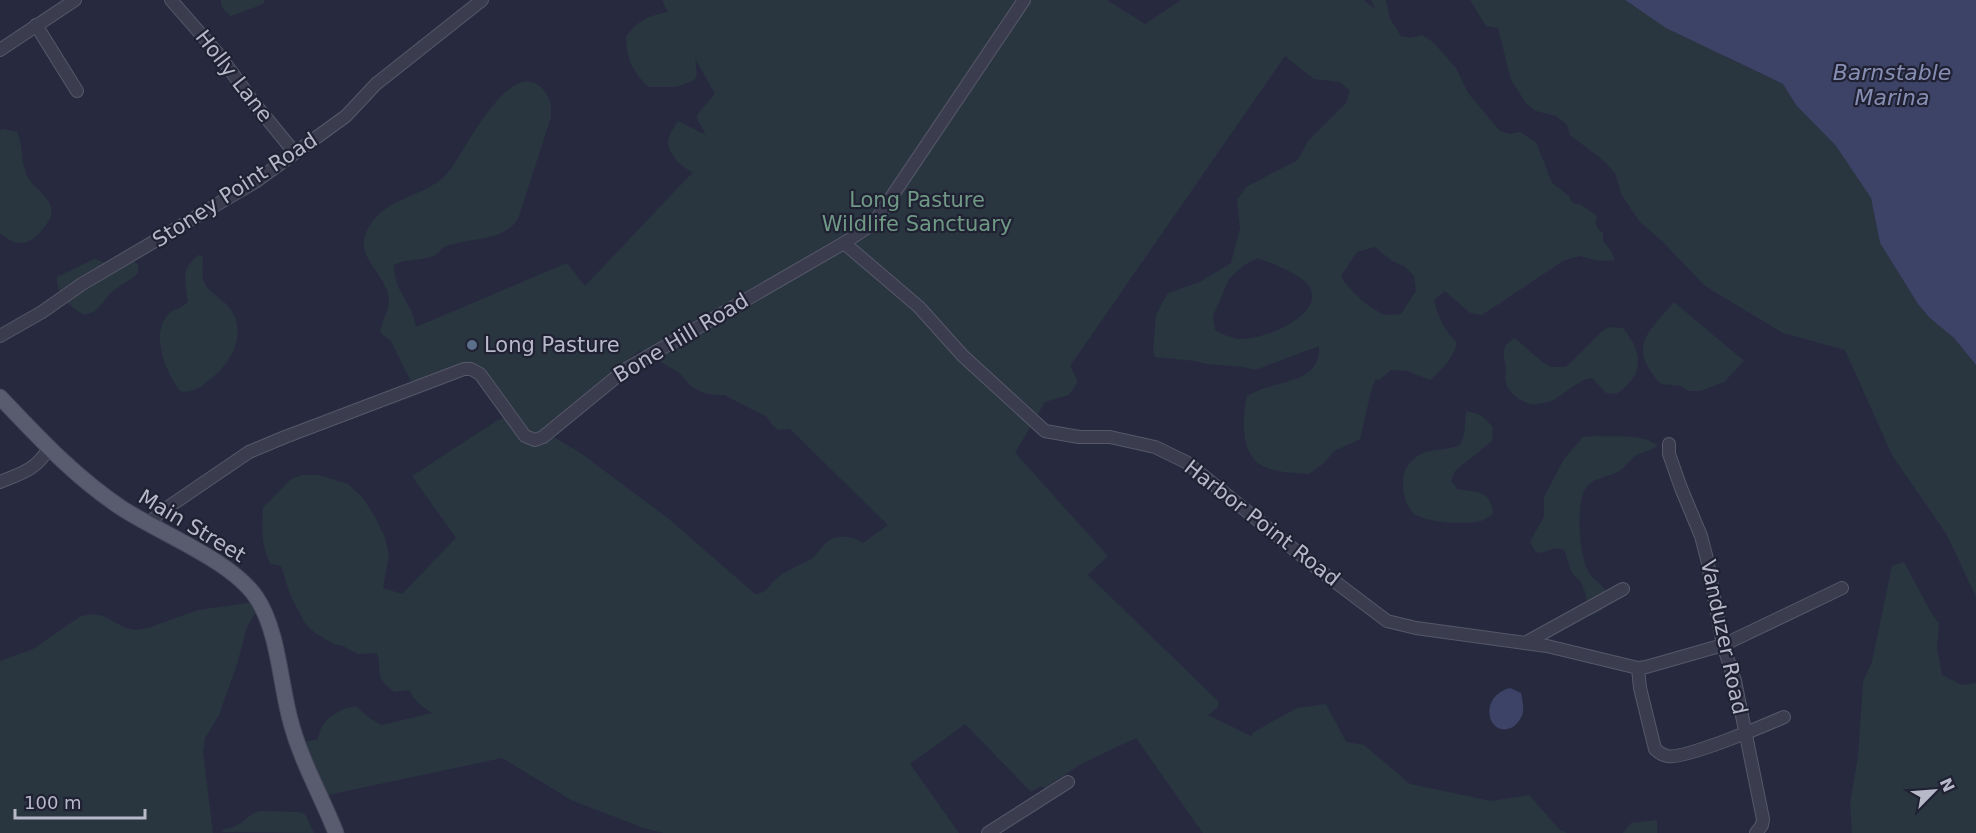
<svg xmlns="http://www.w3.org/2000/svg" width="1976" height="833" font-family="'DejaVu Sans',sans-serif">
  <style>
    .green { fill: #293640; fill-rule: evenodd }
    .water { fill: #3d4366 }
    .lines { fill: none; stroke-linecap: round; stroke-linejoin: round }
    .minor-casing { stroke: #565869; stroke-width: 14 }
    .major-casing { stroke: #444658; stroke-width: 17 }
    .minor { stroke: #3b3d4f; stroke-width: 12 }
    .major { stroke: #595c6f; stroke-width: 15 }
    .service-dot { fill: #5c6f8a; stroke: #202234; stroke-width: 2 }
    .labels { text-anchor: middle; dominant-baseline: central; stroke-width: 4.5; stroke-linejoin: round; paint-order: stroke }
    .street-label { font-size: 21px; fill: #b7b9c9; stroke: #202234 }
    .park-label { font-size: 21px; fill: #709985; stroke: #202234 }
    .poi-label { font-size: 21px; fill: #b7b9c9; stroke: #202234; text-anchor: start }
    .water-label { font-size: 22px; font-style: italic; fill: #878eb3; stroke: #202234 }
  </style>
  <rect width="100%" height="100%" fill="#272a3f"/>
  <g class="green">
    <path d="M221 0H265L263 4 231 16C225 11 220 8 221 0Z"/>
    <path d="M662 0H1107L1145 24 1181 0H1364L1375 9 1371 0H1386L1390 19 1401 36 1410 38 1422 35 1433 42 1456 68 1468 93 1500 131 1510 134 1520 132 1536 142 1552 183 1569 196 1572 203 1581 205 1597 216 1595 223 1599 230 1603 233V241L1611 251 1615 260 1599 261 1579 256 1563 261 1482 315 1470 313 1445 291 1434 300C1437 316 1445 331 1457 343 1453 359 1442 369 1430 380L1407 371 1391 370 1379 380 1376 379 1372 387 1360 439 1334 451 1324 463 1309 474C1293 472 1271 473 1258 463 1240 450 1243 414 1247 396 1253 393 1259 390 1265 388 1289 380 1321 379 1319 346L1255 370 1243 367 1207 364 1195 361 1155 357 1153 351 1156 315 1168 293 1200 282 1231 263 1240 228 1237 200 1246 187 1298 160 1308 141 1346 103 1350 91 1340 82 1314 79 1285 56 1070 366 1078 382 1069 395 1045 402 1015 453 1108 556 1088 575 1218 701V707L1208 715 1251 736 1254 732 1297 708 1326 704 1346 742 1364 745 1410 784 1491 801 1529 795 1560 830 1567 833H1203L1136 738 1081 764 1045 788 1041 786 1031 792 965 724 910 764 959 833H664L644 828 573 801 502 758 328 795 305 742 318 739C321 718 338 710 356 706L369 718 382 725 432 713C423 707 413 701 410 690L394 692C391 689 386 686 383 682 377 674 381 662 377 653L358 654 343 646 334 644 315 633 305 623 291 597 281 566 271 564C261 547 262 528 263 508L291 479 302 475H319L348 484 363 498 375 517 385 538 389 555 383 588 402 594 456 538 412 476 498 420 515 414 484 370 474 364 412 384 391 341 383 335 380 331C382 322 389 309 389 301 389 276 355 259 366 233 382 196 422 199 446 175 463 157 514 43 547 95 552 102 551 109 551 117L518 219C500 244 470 236 445 247 439 250 437 256 430 257 418 261 406 258 394 265 393 291 414 305 416 327L567 263 585 286 693 172C682 168 670 156 668 143 668 136 674 127 678 121L706 135 696 116 715 94 695 58 697 75 694 80 676 87H649C633 73 626 58 626 36 639 20 648 16 668 12ZM1375 247 1392 261 1404 266 1414 276 1416 291 1401 314C1397 314 1391 315 1386 315 1373 312 1346 288 1341 276L1357 252ZM1258 258C1272 264 1302 273 1310 288 1324 316 1263 340 1241 339 1231 338 1224 335 1215 330L1213 316 1229 279 1244 265ZM640 350C652 359 666 364 678 372 684 376 686 382 691 386 701 393 712 396 724 395L767 417 772 425 778 430 790 429 888 525 863 543C854 537 837 533 827 542 821 547 818 554 811 559 800 565 787 570 777 578 768 585 768 593 755 594L669 519 579 452 543 431Z"/>
    <polygon points="1470,0 1625,0 1633,6 1728,58 1783,84 1796,105 1836,146 1871,198 1880,243 1918,304 1954,338 1976,365 1976,597 1947,535 1892,455 1845,350 1783,333 1705,286 1664,243 1640,222 1622,196 1615,173 1604,161 1570,135 1567,125 1556,116 1536,111 1526,103 1511,80 1498,28 1486,26"/>
    <path d="M4 129 17 132C24 147 20 163 28 178 34 188 48 195 51 207 53 214 50 219 46 225 32 244 20 250 0 233V130Z"/>
    <path d="M199 255 203 256C203 265 201 276 205 284 210 293 219 297 226 304 249 327 235 359 213 377 202 385 195 394 180 391 167 374 151 337 166 317 173 308 183 309 188 301 185 281 180 268 199 255Z"/>
    <path d="M130 258 138 265V273C131 280 122 284 114 290 102 300 102 310 85 315 71 308 55 294 57 277L90 261 95 259 106 263Z"/>
    <path d="M1674 302 1744 361 1724 382 1701 391H1689L1680 386 1661 384C1627 346 1647 334 1674 302Z"/>
    <path d="M1610 327 1623 328C1644 354 1644 374 1617 394L1606 393 1592 378C1571 381 1560 405 1534 404 1523 404 1509 394 1506 383 1504 379 1506 374 1506 369 1504 354 1499 347 1515 338L1541 361 1551 367H1566L1602 331Z"/>
    <path d="M1466 411C1479 413 1486 418 1493 428L1492 441 1455 471 1451 481 1457 489C1477 492 1491 491 1493 514 1489 516 1485 520 1481 521 1465 525 1430 523 1416 515 1403 507 1400 481 1406 468 1408 464 1416 457 1419 455 1432 448 1447 451 1460 445L1464 435Z"/>
    <path d="M1594 436C1613 437 1643 433 1658 446 1651 450 1643 452 1637 455 1630 459 1626 467 1619 471 1608 478 1591 477 1584 491 1576 508 1579 556 1589 573 1595 582 1607 586 1608 598 1608 608 1598 613 1590 616L1585 592 1581 582 1572 573 1564 550 1555 548 1541 553 1535 551 1530 542 1544 516V497L1564 459 1583 437Z"/>
    <polygon points="1904,562 1930,611 1939,624 1937,648 1942,675 1962,685 1976,683 1976,833 1852,833 1850,803 1858,757 1863,682 1872,662 1892,566"/>
    <polygon points="255,602 259,607 247,627 237,664 219,715 205,738 203,752 213,833 0,833 0,661 33,649 81,616 94,614 103,616 126,628 136,630 148,628 198,610"/>
    <path d="M261 811 300 812 305 814 314 833 222 832 224 829C245 827 243 815 261 811Z"/>
    <polygon points="1657,820 1657,833 1623,833 1631,823"/>
  </g>
  <g class="water">
    <polygon points="1625,0 1976,0 1976,365 1954,338 1930,318 1918,304 1880,243 1871,198 1836,146 1796,105 1783,84 1666,28"/>
    <path d="M1510 688 1521 693C1522 699 1524 707 1523 712 1522 718 1517 724 1513 727 1489 740 1476 697 1510 688Z"/>
  </g>
  <g class="lines">
    <defs>
      <g id="minor">
        <polyline points="171,0 220,56 254,103 295,153"/>
        <polyline points="36,25 77,91"/>
        <polyline points="0,50 75,0"/>
        <path d="M844 243 919 307 963 356 1045 431 1079 437H1110L1155 447 1186 462 1317 568 1387 621 1416 628 1547 646 1638 668 1640 688 1655 749C1658 752 1663 755 1667 756 1683 760 1766 725 1784 717"/>
        <polyline points="0,336 42,312 82,284 255,182 346,116 376,84 482,0"/>
        <polyline points="1669,444 1669,454 1681,488 1701,536 1707,559 1723,645 1735,681 1763,819 1762,825 1756,833"/>
        <path d="M0 482C22 473 36 470 49 448"/>
        <polyline points="150,524 158,514 249,452 285,437 464,369 471,369 480,374 525,436 535,440 543,437 626,369 844,243 874,223 1024,0"/>
        <polyline points="1525,643 1623,589"/>
        <polyline points="1638,668 1646,667 1723,645 1842,588"/>
        <polyline points="988,833 1068,782"/>
      </g>
      <path id="major" d="M0 397C38 437 74 476 120 507 159 533 231 560 256 597 278 629 280 682 290 719 300 759 321 795 336 833"/>
    </defs>
    <use href="#minor" class="minor-casing"/>
    <use href="#major" class="major-casing"/>
    <use href="#minor" class="minor"/>
    <use href="#major" class="major"/>
  </g>
  <circle class="service-dot" cx="472" cy="345" r="6"/>
  <g class="labels">
    <g class="street-label">
      <text transform="translate(234 76) rotate(52)">Holly Lane</text>
      <text transform="translate(235 190) rotate(-33)">Stoney Point Road</text>
      <text transform="translate(681 338) rotate(-31)">Bone Hill Road</text>
      <text transform="translate(1262 523) rotate(38)">Harbor Point Road</text>
      <text transform="translate(192 526) rotate(31)">Main Street</text>
      <text transform="translate(1724 637) rotate(78)">Vanduzer Road</text>
    </g>
    <g class="park-label">
      <text x="917" y="200">Long Pasture<tspan x="917" dy="24">Wildlife Sanctuary</tspan></text>
    </g>
    <g class="poi-label">
      <text x="484" y="345">Long Pasture</text>
    </g>
    <g class="water-label">
      <text x="1892" y="72">Barnstable<tspan x="1892" dy="25">Marina</tspan></text>
    </g>
  </g>
  <g transform="translate(1934 791) rotate(65)" stroke="#202234" stroke-width="4.5" paint-order="stroke">
  <path d="M0-4.5L10 22L0 15L-10 22Z" fill="#b7b9c9"/>
  <text y="-9" font-size="16" font-weight="bold" text-anchor="middle" fill="#b7b9c9">N</text>
  </g>
  <path d="M15 809v9h130v-9" fill="none" stroke="#b7b9c9" stroke-width="3"/>
  <text x="24" y="809" font-size="18" fill="#b7b9c9" stroke="#202234" stroke-width="4.5" paint-order="stroke">100 m</text>
</svg>
